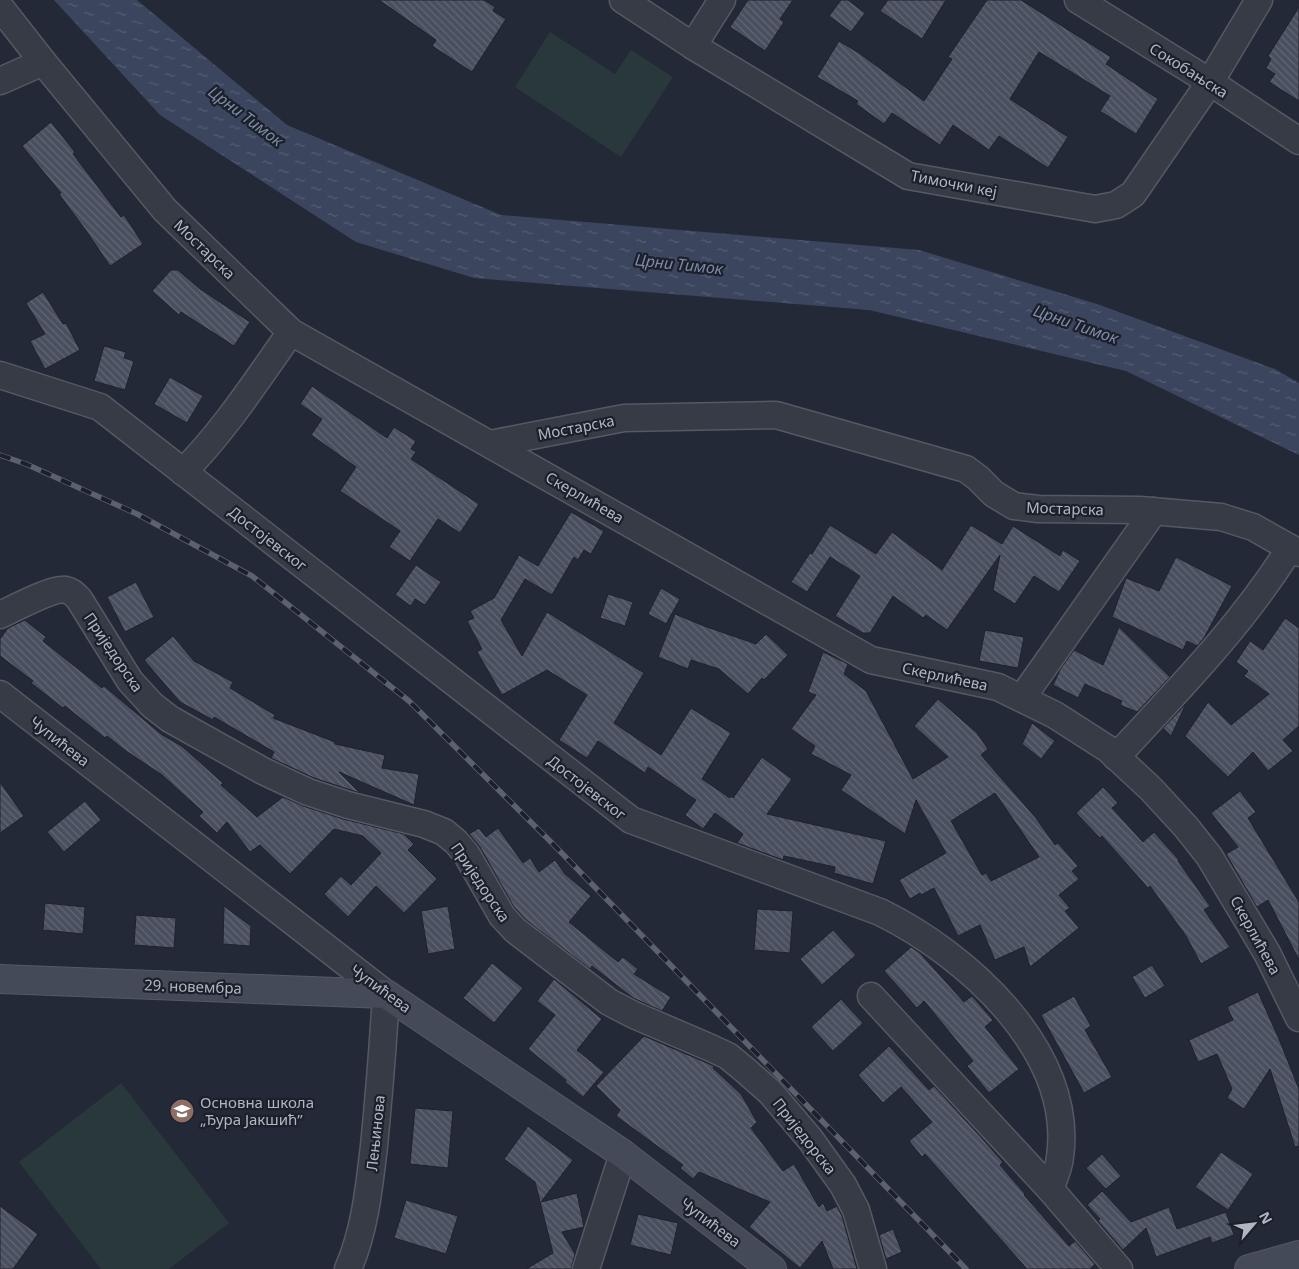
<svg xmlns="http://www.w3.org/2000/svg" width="1299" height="1269" font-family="'Noto Sans',sans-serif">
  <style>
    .grass { fill: #29383b }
    .water { fill: url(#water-ripples) }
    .building { fill: url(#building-back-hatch); stroke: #1e222d; fill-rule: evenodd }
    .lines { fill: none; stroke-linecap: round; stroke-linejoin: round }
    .street-casing { stroke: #545964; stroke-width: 29 }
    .secondary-casing { stroke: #545964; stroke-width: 30 }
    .street { stroke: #373b46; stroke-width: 26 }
    .secondary { stroke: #454a59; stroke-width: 28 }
    .rail-casing { stroke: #5b616f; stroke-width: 5.5 }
    .rail { stroke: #1c202b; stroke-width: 4; stroke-dasharray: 11; stroke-linecap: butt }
    .labels { text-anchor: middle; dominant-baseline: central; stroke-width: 4.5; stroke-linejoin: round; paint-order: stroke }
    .street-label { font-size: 15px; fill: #b1b6c3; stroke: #1c202b }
    .poi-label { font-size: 15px; fill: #b1b6c3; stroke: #1c202b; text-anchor: start }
    .water-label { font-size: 16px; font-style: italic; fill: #7d8aa7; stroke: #1c202b }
  </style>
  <defs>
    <pattern id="water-ripples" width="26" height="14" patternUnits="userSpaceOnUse" patternTransform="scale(1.25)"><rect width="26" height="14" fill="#3b455d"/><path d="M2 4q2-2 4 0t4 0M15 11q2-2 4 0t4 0" fill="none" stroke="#555e73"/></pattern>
    <pattern id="building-back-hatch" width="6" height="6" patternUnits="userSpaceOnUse" patternTransform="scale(1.25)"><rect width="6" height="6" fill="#494f5e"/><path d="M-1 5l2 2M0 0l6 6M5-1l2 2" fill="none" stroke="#616673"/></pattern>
  </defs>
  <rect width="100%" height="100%" fill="#232936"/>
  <g class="grass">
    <polygon points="550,32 615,74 631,50 673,77 621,157 515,87"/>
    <polygon points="121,1083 229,1223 169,1269 101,1269 19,1162"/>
  </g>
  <polygon class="water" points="54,0 137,0 287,125 501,215 919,250 1097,304 1275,369 1299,383 1299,455 1126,371 869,310 474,278 356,242 160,115"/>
  <g class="building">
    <polygon points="379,0 484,0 495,7 493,11 506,19 472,72 432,46 436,40"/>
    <polygon points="748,0 793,0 780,19 784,22 765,51 730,27"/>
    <polygon points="841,0 848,0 865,13 851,32 829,16"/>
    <polygon points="888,0 946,0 922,39 880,11"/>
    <polygon points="987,0 1021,0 1111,57 1106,64 1158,99 1136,134 1100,111 1110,96 1039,52 1010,99 1068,137 1048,168 999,136 989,150 953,125 940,145 892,113 884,124 856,104 858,101 817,77 839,41 859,53 924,101 952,59 948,57"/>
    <polygon points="1299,7 1299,101 1269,82 1275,74 1266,68 1271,59 1268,56"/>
    <polygon points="51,122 75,152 73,154 121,217 124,215 143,244 110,266 87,232 59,194 61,193 22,146"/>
    <polygon points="171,270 178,270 200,289 250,322 234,346 181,312 179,315 152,291"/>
    <polygon points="43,292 63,324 66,323 80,350 45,369 30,341 45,334 26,303"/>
    <polygon points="104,346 126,352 124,358 134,361 125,390 94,381"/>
    <polygon points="170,377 203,396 187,423 154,404"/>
    <polygon points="312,386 387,438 394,427 416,441 411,449 416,452 411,459 479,504 460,533 438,519 410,561 389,547 400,531 340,491 356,467 311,435 322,419 300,404"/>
    <polygon points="571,512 604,531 591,554 584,550 578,560 574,557 552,595 525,579 501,620 522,656 547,612 644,673 614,723 661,755 691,708 731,733 702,779 730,798 731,796 733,798 762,757 792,779 767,814 886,841 873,884 834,873 835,867 784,856 783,860 737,843 743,834 715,813 703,829 685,815 696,800 648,767 645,773 598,741 587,758 559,740 587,695 547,670 502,695 477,652 482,649 467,621 474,618 470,611 494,598 519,555 538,566"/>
    <polygon points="830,525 876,554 892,532 942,570 971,525 1002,544 1013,526 1060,556 1063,550 1080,561 1059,592 1034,576 1015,604 993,590 1000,555 947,630 926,615 923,618 893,596 870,633 863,633 835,616 860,576 830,557 807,592 791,582 810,553 812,554"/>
    <polygon points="1176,557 1232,586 1204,638 1197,646 1187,641 1183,650 1112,617 1126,578 1159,591"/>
    <polygon points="416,565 441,582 425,605 415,599 411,606 395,595"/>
    <polygon points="136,582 154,617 125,632 107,597"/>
    <polygon points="661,588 680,599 666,624 648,614"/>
    <polygon points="608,594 633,602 625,626 600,618"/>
    <polygon points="675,614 704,626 756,644 766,634 788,655 764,680 762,678 748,694 719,669 691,660 688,669 658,657"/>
    <polygon points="1285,618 1299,628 1299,726 1283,740 1293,751 1268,771 1253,752 1228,777 1185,736 1208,702 1231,725 1269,694 1244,676 1248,671 1236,662 1250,641 1263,650"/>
    <polygon points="25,620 46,637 43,641 102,688 104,686 161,734 183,747 223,783 221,785 257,817 283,797 303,806 343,819 404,834 414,844 408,850 437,879 404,913 376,886 348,917 324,894 341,876 351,885 381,853 363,836 334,829 290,874 260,845 250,852 227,822 217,833 199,816 203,812 162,775 126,751 107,736 105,738 65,706 63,708 31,683 33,681 0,656 0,639 8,628"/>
    <polygon points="1119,627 1170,677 1137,712 1120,705 1122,701 1085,684 1078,698 1053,685 1061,668 1074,650 1103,665"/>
    <polygon points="985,630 1024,637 1018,668 979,661"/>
    <polygon points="173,636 194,661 233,682 230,688 275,715 273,718 335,742 335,744 385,755 382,768 419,774 414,805 339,772 360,793 314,778 271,758 274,752 214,717 213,720 180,702 144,660"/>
    <path d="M823 652 848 664 844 674 866 691 913 779 948 757 914 726 938 699 977 733 988 749 981 755 1036 818 1055 845 1058 843 1078 866 1072 871 1079 879 1059 895 1070 908 1065 911 1079 928 1030 967 1024 947 995 960 980 925 958 936 934 888 921 895 920 893 910 899 899 880 946 853 916 800 905 834 841 790 851 775 811 754 815 746 791 729 816 695 808 692ZM995 793 1039 857 991 881 986 873 982 875 951 821Z"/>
    <polygon points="1186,704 1171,736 1163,728"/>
    <polygon points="1032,723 1055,741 1041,759 1022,744"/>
    <polygon points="0,782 24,816 0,833"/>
    <polygon points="1103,787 1118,803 1112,808 1143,842 1154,832 1179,860 1178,861 1210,906 1204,910 1230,947 1201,964 1186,936 1150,886 1148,888 1102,836 1100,838 1076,813"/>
    <polygon points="1240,791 1256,812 1248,818 1299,902 1299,960 1268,900 1257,907 1226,854 1238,847 1211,813"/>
    <polygon points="85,801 101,820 64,852 47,832"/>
    <polygon points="479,828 486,837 498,828 523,863 530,858 539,872 555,860 565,874 591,896 569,922 618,962 623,957 638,969 634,974 671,997 662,1011 633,998 592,966 590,969 525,919 514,907 480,847 469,834"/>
    <polygon points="45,903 85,907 83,934 43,930"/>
    <polygon points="224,906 251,926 250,946 223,944"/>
    <polygon points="448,906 455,949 428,954 421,911"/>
    <polygon points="757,909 793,911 790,953 754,950"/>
    <polygon points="136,915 176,918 174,948 134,945"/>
    <polygon points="833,930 856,955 822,985 800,959"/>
    <polygon points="911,947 920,953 964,1002 972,996 993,1020 985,1027 1019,1069 989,1093 967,1066 973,1061 924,1001 917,1008 884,971"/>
    <polygon points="492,963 523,988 494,1023 463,998"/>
    <polygon points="1152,965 1165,986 1145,998 1132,977"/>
    <polygon points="554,979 602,1019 577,1050 604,1072 583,1097 565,1082 566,1080 528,1049 555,1015 537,1001"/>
    <polygon points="1258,992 1279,1039 1299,1089 1299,1146 1295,1147 1270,1069 1244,1109 1227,1098 1232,1089 1217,1054 1198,1062 1189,1040 1233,1020 1227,1007"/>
    <polygon points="1074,996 1091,1026 1085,1030 1112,1077 1084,1093 1041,1015"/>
    <polygon points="841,999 863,1023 833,1051 811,1027"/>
    <polygon points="644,1036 714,1066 713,1068 741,1094 757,1122 751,1128 783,1171 794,1164 819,1207 823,1203 827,1211 837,1206 842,1216 857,1269 833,1269 822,1241 800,1268 749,1227 770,1202 699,1172 693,1179 680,1168 683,1165 616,1116 620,1110 596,1086"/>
    <polygon points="889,1046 929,1090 934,1086 978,1134 1003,1162 1000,1165 1025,1194 1024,1195 1069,1246 1075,1241 1095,1264 1090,1269 1027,1269 925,1154 922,1157 909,1141 932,1122 901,1087 883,1103 858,1075"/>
    <polygon points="415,1108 453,1111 448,1168 410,1164"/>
    <polygon points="528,1126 573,1160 541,1202 577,1193 584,1227 562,1232 575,1254 571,1269 526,1269 553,1253 535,1182 504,1159"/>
    <polygon points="1221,1152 1253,1174 1228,1210 1195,1187"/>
    <polygon points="1102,1154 1121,1176 1106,1189 1086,1168"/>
    <polygon points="1102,1191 1131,1222 1169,1207 1177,1229 1226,1212 1234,1235 1212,1243 1210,1237 1156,1257 1146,1228 1123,1250 1098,1221 1100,1219 1087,1205"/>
    <polygon points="406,1200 458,1216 446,1254 394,1238"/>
    <polygon points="0,1206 38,1234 13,1269 0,1269"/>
    <polygon points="638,1214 678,1223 671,1255 630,1245"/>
    <polygon points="893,1229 902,1252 886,1259 879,1235"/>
  </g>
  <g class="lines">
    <defs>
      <g id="street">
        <polyline points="623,0 693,46 908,176 1095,209 1116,205 1133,194 1210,82 1259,0"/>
        <polyline points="1078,0 1210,82 1299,141"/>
        <polyline points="0,7 43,62 165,210 291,332 871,660 998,687 1055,715 1108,749 1151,789 1186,827 1209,856 1267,953 1299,1018"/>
        <polyline points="693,46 722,0"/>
        <polyline points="0,81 43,62"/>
        <path d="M0 375 100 407 631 820 880 912C966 954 1075 1051 1060 1157 1059 1168 1054 1179 1050 1189L1119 1269"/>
        <polyline points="490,444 624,418 776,415 966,469 978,478 994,494 1014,506 1038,509 1140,510 1221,517 1253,527 1299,553"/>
        <path d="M183 472C225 430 256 381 291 332"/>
        <path d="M0 615C13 609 54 587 66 590 72 591 75 595 79 599L130 681 152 705 170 719 263 771 308 792 348 805 424 824 444 832 456 842 467 855 502 916 515 930 609 1002 634 1015 711 1048 728 1056 745 1070 770 1092 810 1139 843 1185 856 1210 873 1269"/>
        <path d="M0 694 386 994C383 1045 379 1095 374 1146 369 1188 365 1230 348 1269"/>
        <polyline points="1022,698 1154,511"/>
        <path d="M1116 757C1178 690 1242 625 1290 548"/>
        <polyline points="871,996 1050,1189"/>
        <polyline points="586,1269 623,1154"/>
      </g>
      <g id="secondary">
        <polyline points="0,979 386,994 623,1154 772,1269"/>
        <polyline points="1249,1269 1299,1255"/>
      </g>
    </defs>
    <use href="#street" class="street-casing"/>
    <use href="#secondary" class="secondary-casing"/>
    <use href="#street" class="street"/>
    <use href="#secondary" class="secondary"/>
    <defs>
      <polyline id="rail" points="0,455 26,464 137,514 252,576 409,701 552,843 966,1269"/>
    </defs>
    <use href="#rail" class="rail-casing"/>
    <use href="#rail" class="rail"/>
  </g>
  <defs>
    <symbol id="school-disc" viewBox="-11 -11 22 22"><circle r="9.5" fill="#8d6e63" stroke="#1c202b"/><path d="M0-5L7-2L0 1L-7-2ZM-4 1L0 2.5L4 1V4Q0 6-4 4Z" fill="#fff"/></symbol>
  </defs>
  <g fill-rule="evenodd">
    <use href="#school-disc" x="168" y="1097" width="28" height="28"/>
  </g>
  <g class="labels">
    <g class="street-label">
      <text transform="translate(1189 70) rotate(32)">Сокобањска</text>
      <text transform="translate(954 183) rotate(11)">Тимочки кеј</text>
      <text transform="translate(205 249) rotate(44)">Мостарска</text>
      <text transform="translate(576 427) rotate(-11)">Мостарска</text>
      <text transform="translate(585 497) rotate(30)">Скерлићева</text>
      <text transform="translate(1065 508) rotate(2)">Мостарска</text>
      <text transform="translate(268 538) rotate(38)">Достојевског</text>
      <text transform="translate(114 652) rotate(56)">Приједорска</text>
      <text transform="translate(945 676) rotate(12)">Скерлићева</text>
      <text transform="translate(60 741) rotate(38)">Чупићева</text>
      <text transform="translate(587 787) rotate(38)">Достојевског</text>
      <text transform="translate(481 882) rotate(56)">Приједорска</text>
      <text transform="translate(1256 935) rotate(61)">Скерлићева</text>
      <text transform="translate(193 986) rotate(2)">29. новембра</text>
      <text transform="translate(381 988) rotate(36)">Чупићева</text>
      <text transform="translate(375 1133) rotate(-84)">Лењинова</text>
      <text transform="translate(805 1136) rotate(52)">Приједорска</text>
      <text transform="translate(711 1222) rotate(37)">Чупићева</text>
    </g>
    <g class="poi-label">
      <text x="200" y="1102">Основна школа<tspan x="200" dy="17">„Ђура Јакшић”</tspan></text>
    </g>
    <g class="water-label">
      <text transform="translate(246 116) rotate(37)">Црни Тимок</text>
      <text transform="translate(679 264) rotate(6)">Црни Тимок</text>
      <text transform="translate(1076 324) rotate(19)">Црни Тимок</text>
    </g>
  </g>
  <g transform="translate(1254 1224) rotate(62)" stroke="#1c202b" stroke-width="4" paint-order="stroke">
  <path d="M0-4L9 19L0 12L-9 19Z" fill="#b1b6c3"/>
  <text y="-8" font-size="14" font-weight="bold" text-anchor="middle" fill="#b1b6c3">N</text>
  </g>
</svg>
